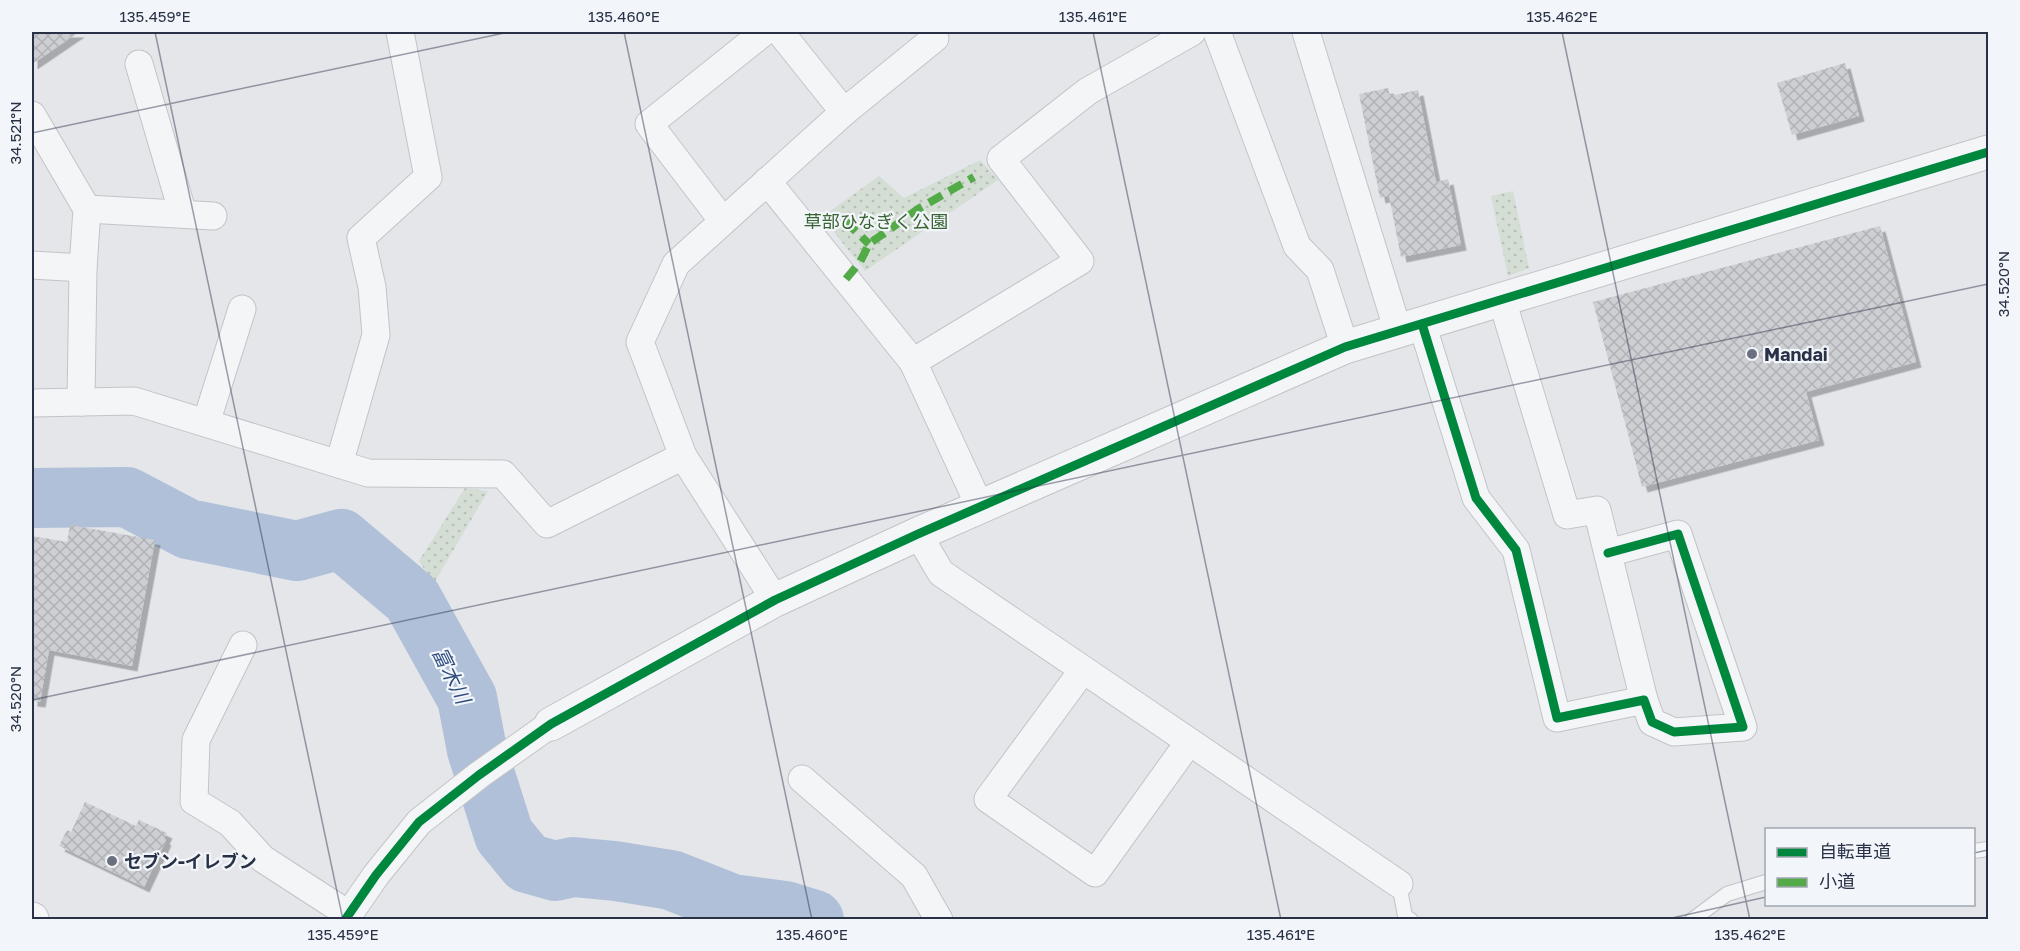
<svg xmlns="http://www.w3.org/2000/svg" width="2020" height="951" font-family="'Golos Text','Noto Sans JP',sans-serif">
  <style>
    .park { fill: url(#park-dots) }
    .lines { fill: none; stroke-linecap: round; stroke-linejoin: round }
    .river { stroke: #b0c0d8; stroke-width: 60 }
    .building { fill: url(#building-cross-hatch); filter: url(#shadow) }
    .service-casing { stroke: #c2c4c8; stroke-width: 16 }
    .minor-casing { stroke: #c2c4c8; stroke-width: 29 }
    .tertiary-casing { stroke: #c2c4c8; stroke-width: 35 }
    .service { stroke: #f4f5f7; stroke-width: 14 }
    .minor { stroke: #f4f5f7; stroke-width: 27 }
    .tertiary { stroke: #f4f5f7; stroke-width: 33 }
    .quiet { stroke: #53ab47; stroke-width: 8; stroke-dasharray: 15 8; stroke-linecap: butt }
    .cycleway-casing { stroke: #f2f5f9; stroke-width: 13 }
    .cycleway { stroke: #00873e; stroke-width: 9 }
    .ticks { fill: none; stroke: #283146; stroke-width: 1.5; stroke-opacity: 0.45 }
    .poi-dot { fill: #6a707f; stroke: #f2f5f9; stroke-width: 2 }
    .labels { text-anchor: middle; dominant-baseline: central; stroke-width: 4.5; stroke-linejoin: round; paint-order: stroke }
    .park-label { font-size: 18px; fill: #396433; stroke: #f2f5f9 }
    .poi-label { font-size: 18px; font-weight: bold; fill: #283146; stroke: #f2f5f9; text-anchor: start }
    .water-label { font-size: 20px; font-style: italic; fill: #2d4c7f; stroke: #f2f5f9 }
    .neatline { fill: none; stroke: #283146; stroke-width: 2 }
    .ticks-label { font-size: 15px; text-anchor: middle; fill: #283146 }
  </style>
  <defs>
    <pattern id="park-dots" width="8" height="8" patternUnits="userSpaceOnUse" patternTransform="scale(1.5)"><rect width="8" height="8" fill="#d4ded4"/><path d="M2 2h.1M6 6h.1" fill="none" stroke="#b6bfb7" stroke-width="1.8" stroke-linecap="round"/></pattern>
    <pattern id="building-cross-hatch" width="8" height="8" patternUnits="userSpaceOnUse" patternTransform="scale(1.5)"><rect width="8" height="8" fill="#cdcfd3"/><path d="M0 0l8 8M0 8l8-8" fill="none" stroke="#b0b2b6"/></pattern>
    <filter id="shadow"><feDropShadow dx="5.5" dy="5.5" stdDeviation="0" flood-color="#0004"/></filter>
  </defs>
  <rect width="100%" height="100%" fill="#e4e6ea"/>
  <g class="park">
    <polygon points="980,160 998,180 865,271 822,217 879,176 904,198"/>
    <polygon points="1513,191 1529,268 1508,276 1491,196"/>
    <polygon points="465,488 488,491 434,583 419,561"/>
  </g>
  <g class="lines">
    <polyline class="river" points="32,498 127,497 188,529 297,551 341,539 412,599 467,698 477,750 504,835 527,863 555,871 573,867 615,871 671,880 732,904 785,911 814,920"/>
  </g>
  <g class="building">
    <polygon points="32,32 79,32 32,64"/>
    <polygon points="1845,63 1859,116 1792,135 1777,83"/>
    <polygon points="1388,88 1390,96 1418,90 1436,182 1448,179 1461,245 1401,257 1389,196 1380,198 1359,94"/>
    <polygon points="1880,226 1916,362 1806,392 1819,440 1642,487 1593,302"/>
    <polygon points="70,525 155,540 132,666 49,650 40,702 32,701 32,536 67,542"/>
    <polygon points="85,802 136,826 139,820 167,833 164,839 166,840 144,887 59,846 67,830 71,832"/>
  </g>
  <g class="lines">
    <defs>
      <g id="service">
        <polyline points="1974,851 1988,849"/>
        <polyline points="1399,884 1405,916 1411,920"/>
        <polyline points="1692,920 1727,894 1766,882"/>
      </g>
      <g id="minor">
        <polyline points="780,32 844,112"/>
        <polyline points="1217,32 1297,246 1320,270 1345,347"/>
        <polyline points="1306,32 1398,331"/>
        <polyline points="139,64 183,214"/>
        <polyline points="32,115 87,209 83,268 81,402"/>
        <polyline points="767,181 913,362 980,507"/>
        <polyline points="87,209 213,216"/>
        <polyline points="723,221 649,124 764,32"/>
        <polyline points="32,265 83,268"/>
        <polyline points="1502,300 1567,515 1597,510 1644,700"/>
        <polyline points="1422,324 1476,498 1516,550 1557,718 1644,700 1652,722 1674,732 1743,727 1678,534 1608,553"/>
        <polyline points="913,362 1080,261 1001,159 1088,91 1192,32"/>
        <polyline points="32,403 134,401 368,473 503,474 547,524 683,456"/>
        <polyline points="206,423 242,309"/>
        <polyline points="339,464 376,335 372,287 361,238 428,177 400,32"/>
        <polyline points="918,534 941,573 1399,884"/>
        <polyline points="775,600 683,456 640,342 676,264 844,112 935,38"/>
        <polyline points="243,645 196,740 194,801 230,823 263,859 348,914"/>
        <polyline points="1083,670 988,799 1095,873 1189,742"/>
        <polyline points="802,779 914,876 939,920"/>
        <polyline points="345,920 376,875 419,822 479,775 551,724"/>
      </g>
      <g id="tertiary">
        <polyline points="551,724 775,600 918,534 1345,347 1988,152"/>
        <polyline points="32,919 32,920"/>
      </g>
    </defs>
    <use href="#service" class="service-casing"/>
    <use href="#minor" class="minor-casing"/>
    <use href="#tertiary" class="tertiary-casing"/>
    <use href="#service" class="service"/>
    <use href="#minor" class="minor"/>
    <use href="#tertiary" class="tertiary"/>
    <g class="quiet">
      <polyline points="845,221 869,244"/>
      <polyline points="846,279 860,262 869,244 918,209 974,177"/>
    </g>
    <defs>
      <g id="cycleway">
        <polyline points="1422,324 1476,498 1516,550 1557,718 1644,700 1652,722 1674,732 1743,727 1678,534 1608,553"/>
        <polyline points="345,920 376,875 419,822 479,775 551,724 775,600 918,534 1345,347 1988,152"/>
      </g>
    </defs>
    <use href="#cycleway" class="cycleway-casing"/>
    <use href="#cycleway" class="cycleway"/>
  </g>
  <path class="ticks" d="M155 32 343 920M624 32 812 920M1093 32 1281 920M1562 32 1750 920M32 133 509 32M32 700 1988 284M1974 853 1988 850M1663 920 1766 897"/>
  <g class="poi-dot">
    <circle cx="1752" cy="354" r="6"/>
    <circle cx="112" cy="861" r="6"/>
  </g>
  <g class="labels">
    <g class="park-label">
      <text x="876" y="221">草部ひなぎく公園</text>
    </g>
    <g class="poi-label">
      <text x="1764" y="354">Mandai</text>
      <text x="124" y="861">セブン-イレブン</text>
    </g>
    <g class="water-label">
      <text transform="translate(452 675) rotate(64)">富木川</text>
    </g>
  </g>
  <rect width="2020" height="951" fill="none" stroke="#f2f5f9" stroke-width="66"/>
  <rect x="1765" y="828" width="210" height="78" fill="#f2f5f9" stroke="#a1a7b1" stroke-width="1.5"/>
  <rect x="1777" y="848" width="30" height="9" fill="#00873e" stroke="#a1a7b1" stroke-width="1.5"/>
  <text x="1819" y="858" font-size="18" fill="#283146">自転車道</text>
  <rect x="1777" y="878" width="30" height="9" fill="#53ab47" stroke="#a1a7b1" stroke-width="1.5"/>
  <text x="1819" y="888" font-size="18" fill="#283146">小道</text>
  <rect x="33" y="33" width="1954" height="885" class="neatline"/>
  <g class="ticks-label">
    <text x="155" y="22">135.459°E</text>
    <text x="624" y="22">135.460°E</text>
    <text x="1093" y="22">135.461°E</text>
    <text x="1562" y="22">135.462°E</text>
    <text transform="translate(16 133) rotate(-90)" y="5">34.521°N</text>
    <text transform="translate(2004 284) rotate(-90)" y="5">34.520°N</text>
    <text transform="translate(16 699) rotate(-90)" y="5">34.520°N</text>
    <text x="343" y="940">135.459°E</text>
    <text x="812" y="940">135.460°E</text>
    <text x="1281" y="940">135.461°E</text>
    <text x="1750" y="940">135.462°E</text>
  </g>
</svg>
